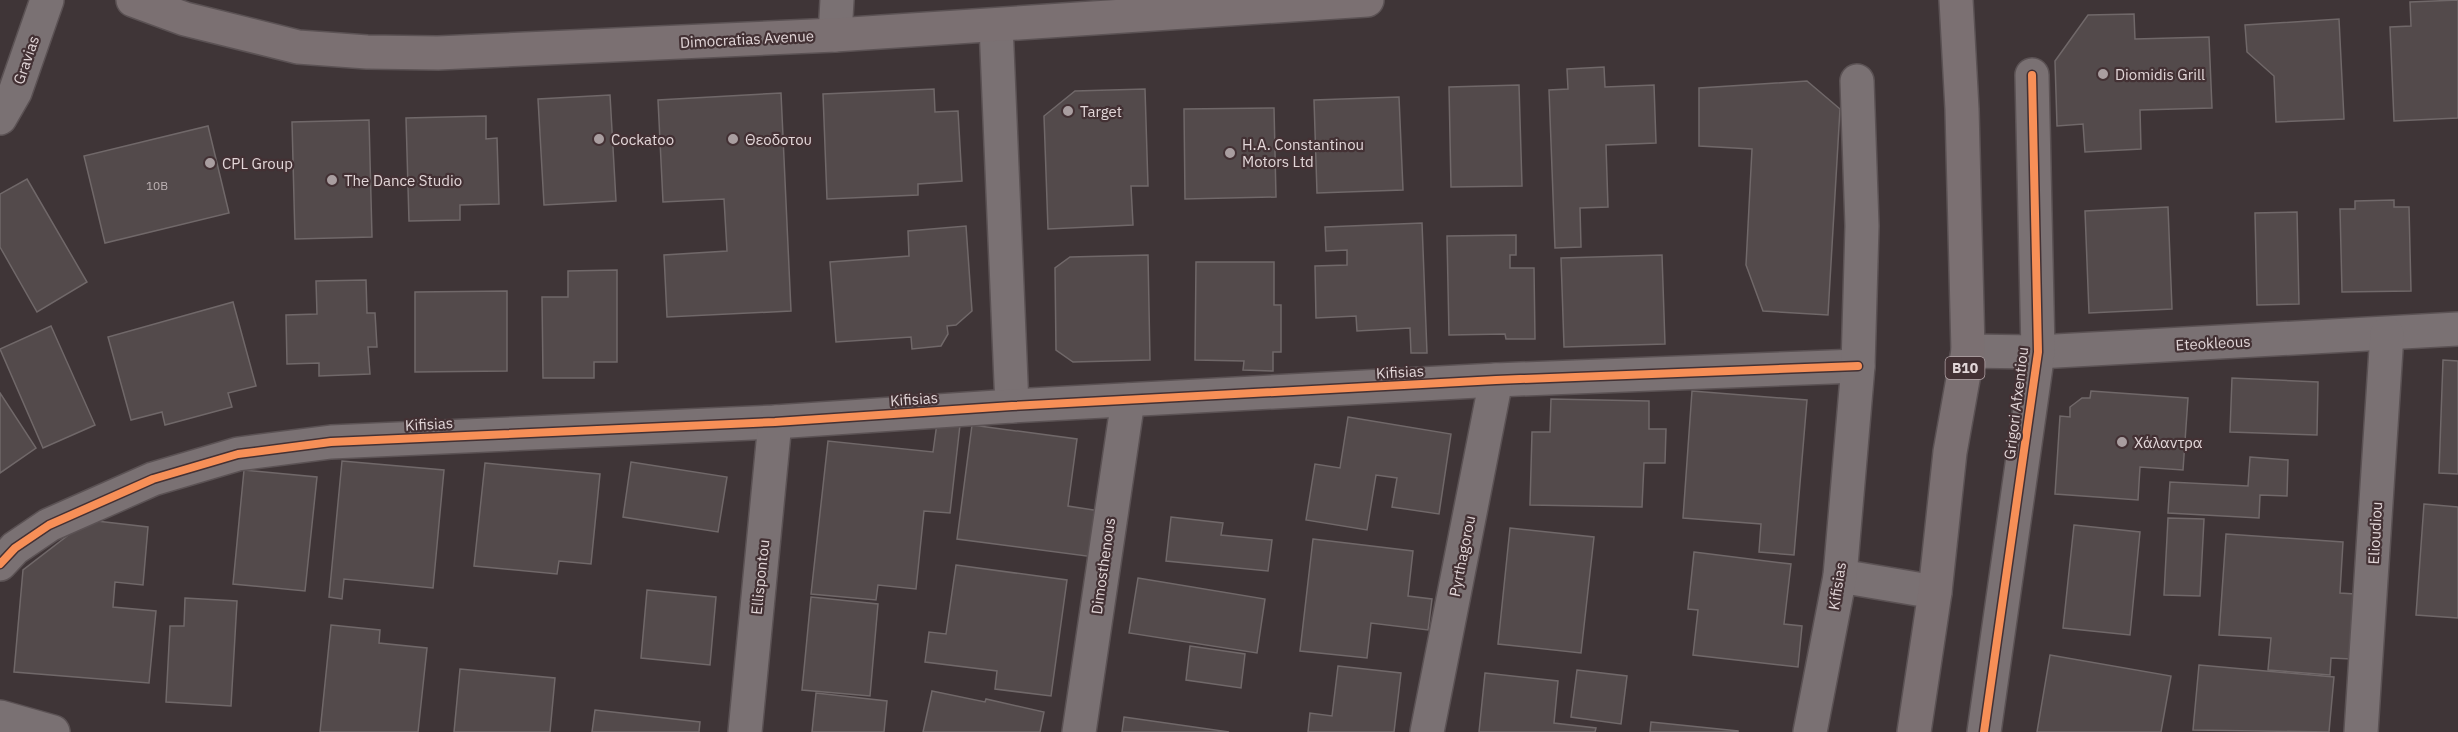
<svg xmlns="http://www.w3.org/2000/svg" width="2458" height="732" font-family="'IBM Plex Sans',sans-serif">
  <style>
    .building { fill: #534a4b; stroke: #706869; stroke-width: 1.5 }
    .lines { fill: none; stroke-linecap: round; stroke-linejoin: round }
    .minor-casing { stroke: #5b5254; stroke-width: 36 }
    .major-casing { stroke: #5b5254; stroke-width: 36 }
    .minor { stroke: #7a7173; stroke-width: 33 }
    .major { stroke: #7b7072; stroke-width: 33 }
    .cycleway-casing { stroke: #433134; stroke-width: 11 }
    .cycleway { stroke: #f78f57; stroke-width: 8 }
    .poi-dot { fill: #a99ea0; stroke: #433134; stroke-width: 2 }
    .labels { text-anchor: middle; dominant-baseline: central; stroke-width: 4.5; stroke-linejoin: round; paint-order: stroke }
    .number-label { font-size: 12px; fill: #beb3b5 }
    .shield { fill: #433134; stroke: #b2a4a7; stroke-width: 1.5 }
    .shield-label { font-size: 14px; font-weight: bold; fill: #e2d6d8 }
    .street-label { font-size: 15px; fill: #e2d6d8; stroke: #433134 }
    .poi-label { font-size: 15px; fill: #e2d6d8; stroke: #433134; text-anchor: start }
  </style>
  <rect width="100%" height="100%" fill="#3f3537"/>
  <g class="building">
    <polygon points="2458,0 2458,118 2394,121 2390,27 2411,26 2410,2"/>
    <polygon points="2134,14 2135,39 2209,37 2212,108 2140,110 2141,149 2085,152 2083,124 2057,126 2055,61 2088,15"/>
    <polygon points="2339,19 2344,119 2276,122 2274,76 2247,52 2245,25"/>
    <polygon points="1604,67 1605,87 1654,85 1656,143 1606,145 1608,207 1580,208 1581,247 1555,248 1549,90 1568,89 1567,69"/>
    <polygon points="1807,81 1840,109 1828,315 1763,311 1746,265 1752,149 1699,146 1699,88"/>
    <polygon points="1519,85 1522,186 1451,187 1449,87"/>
    <polygon points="934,89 935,112 958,111 962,181 918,184 918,195 827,199 823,94"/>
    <polygon points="1145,89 1148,186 1131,186 1133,225 1048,229 1044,116 1075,91"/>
    <polygon points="781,93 791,311 667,317 664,255 727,251 724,199 663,202 658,100"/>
    <polygon points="610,95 616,201 544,205 538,99"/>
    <polygon points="1399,97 1403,190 1317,193 1314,100"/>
    <polygon points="1274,108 1276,197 1185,199 1184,109"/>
    <polygon points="486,116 486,139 497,138 499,204 460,205 460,220 409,221 406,118"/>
    <polygon points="369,120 372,237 295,239 292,122"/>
    <polygon points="208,126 229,213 105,243 84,156"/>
    <polygon points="27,179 87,282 37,312 0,247 0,194"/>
    <polygon points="2394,200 2394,207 2409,207 2411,291 2342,292 2340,209 2355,209 2355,201"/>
    <polygon points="2168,207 2172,309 2089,313 2085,211"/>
    <polygon points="2297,212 2299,304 2257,305 2255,213"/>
    <polygon points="1422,223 1427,353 1411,353 1410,328 1357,331 1356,316 1316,318 1315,266 1347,265 1347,250 1326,251 1325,227"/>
    <polygon points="966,226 972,311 956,325 947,326 948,334 941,346 912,349 911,337 836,342 830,262 909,256 908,231"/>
    <polygon points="1516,235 1516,255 1510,255 1510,268 1534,268 1535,339 1506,339 1505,334 1449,335 1447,236"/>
    <polygon points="1148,255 1150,360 1073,362 1056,350 1055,268 1070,257"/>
    <polygon points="1662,255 1665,344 1564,347 1561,258"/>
    <polygon points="1196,262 1274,262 1274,305 1281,305 1281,352 1273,352 1273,371 1243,370 1244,361 1195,360"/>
    <polygon points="617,270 617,362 594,362 594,378 543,378 542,297 568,297 568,271"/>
    <polygon points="366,280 367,313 375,313 377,347 368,347 370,374 319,376 319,363 287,364 286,315 317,314 316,281"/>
    <polygon points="507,291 507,371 415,372 415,292"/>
    <polygon points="233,302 256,386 228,393 232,407 165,425 162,412 131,420 108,337"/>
    <polygon points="51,326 95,425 43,448 0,349"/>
    <polygon points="2443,360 2458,361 2458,474 2439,473"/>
    <polygon points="2232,378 2318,382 2317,435 2230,432"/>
    <polygon points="1692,391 1807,400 1794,555 1759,552 1761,524 1683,518"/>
    <polygon points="2091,391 2188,398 2183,470 2140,467 2138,500 2055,494 2060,416 2070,417 2070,407 2082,398 2090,398"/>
    <polygon points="0,393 36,448 0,473"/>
    <polygon points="1551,399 1649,401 1649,429 1666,429 1665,463 1644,463 1642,507 1530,505 1532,432 1550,432"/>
    <polygon points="1348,417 1451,434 1439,514 1392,507 1397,478 1376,475 1367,530 1306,520 1315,464 1340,468"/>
    <polygon points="937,423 960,425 950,513 924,511 916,589 878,585 876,600 811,594 828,441 933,452"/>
    <polygon points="972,425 1077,439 1068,506 1100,511 1094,557 957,539"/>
    <polygon points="2250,457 2288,460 2287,496 2260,495 2259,518 2168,513 2170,482 2248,486"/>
    <polygon points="342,461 444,470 433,588 344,579 342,599 329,597"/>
    <polygon points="631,462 727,477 718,532 623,517"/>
    <polygon points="485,463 600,474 591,564 559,561 557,574 474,566"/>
    <polygon points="244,470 317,477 305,591 233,584"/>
    <polygon points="2424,504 2458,507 2458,618 2416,615"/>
    <polygon points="1171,517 1223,523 1221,535 1272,540 1268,571 1166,561"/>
    <polygon points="2168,518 2204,519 2200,596 2164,595"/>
    <polygon points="88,520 148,527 143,585 115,582 113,607 156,611 149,683 14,672 23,570"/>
    <polygon points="2074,525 2140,532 2130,635 2063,628"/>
    <polygon points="1510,528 1594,537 1581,653 1498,644"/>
    <polygon points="2226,534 2343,542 2340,593 2355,594 2351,659 2331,658 2330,675 2268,670 2271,638 2219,635"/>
    <polygon points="1313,539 1413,551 1408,596 1432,599 1428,630 1371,623 1367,658 1300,651"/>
    <polygon points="1694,552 1791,564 1784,624 1802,626 1798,667 1693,655 1698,610 1688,609"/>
    <polygon points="956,565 1067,580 1051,696 995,689 997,671 925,662 929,632 946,634"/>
    <polygon points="1138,578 1265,599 1257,653 1129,633"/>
    <polygon points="647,590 716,597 710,665 641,658"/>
    <polygon points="811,597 878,604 870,696 802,690"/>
    <polygon points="185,598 237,601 231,706 166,702 170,626 184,626"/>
    <polygon points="331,625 380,630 379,643 427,648 418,732 320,732"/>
    <polygon points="1190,646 1245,654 1241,688 1186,680"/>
    <polygon points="2050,655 2171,676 2161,732 2037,732"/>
    <polygon points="2199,665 2334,677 2329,732 2193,730"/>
    <polygon points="1338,666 1401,673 1394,732 1308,732 1310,713 1332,716"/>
    <polygon points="460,669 555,678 550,732 454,732"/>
    <polygon points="1577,670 1627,676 1621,724 1571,717"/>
    <polygon points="1485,673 1558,681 1554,723 1596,728 1595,732 1479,732"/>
    <polygon points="932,691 985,702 986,699 1044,712 1040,732 923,732"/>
    <polygon points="816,693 887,701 884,732 812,732"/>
    <polygon points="595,710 700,722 699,732 592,732"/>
    <polygon points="1124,717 1229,732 1122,732"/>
    <polygon points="1651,722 1738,731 1738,732 1650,732"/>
  </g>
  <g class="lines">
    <defs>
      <g id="minor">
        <polyline points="996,25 1012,406"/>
        <polyline points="835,35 837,0"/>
        <polyline points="0,118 15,92 47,0"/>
        <polyline points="1968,351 2038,352 2458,329"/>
        <polyline points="0,564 15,548 49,525 153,479 238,454 331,442 775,422 1012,406 1496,380 1858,366"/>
        <polyline points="1840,576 1935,592"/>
        <polyline points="0,717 53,732"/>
        <polyline points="745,732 775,422"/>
        <polyline points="1079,732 1128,400"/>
        <polyline points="1427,732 1496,380"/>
        <polyline points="1810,732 1840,576 1858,366 1862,226 1857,81"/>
        <polyline points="1984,732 2038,352 2032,75"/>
        <polyline points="2361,732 2387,334"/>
      </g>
      <g id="major">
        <polyline points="133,0 185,19 298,47 367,52 438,53 835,35 1367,0"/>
        <polyline points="1914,732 1935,592 1950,452 1968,351 1962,109 1956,0"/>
      </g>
    </defs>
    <use href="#minor" class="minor-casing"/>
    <use href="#major" class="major-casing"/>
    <use href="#minor" class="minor"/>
    <use href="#major" class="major"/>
    <defs>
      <g id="cycleway">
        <polyline points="0,564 15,548 49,525 153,479 238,454 331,442 775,422 1012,406 1496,380 1858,366"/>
        <polyline points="1984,732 2038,352 2032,75"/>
      </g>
    </defs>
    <use href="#cycleway" class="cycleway-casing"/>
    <use href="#cycleway" class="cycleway"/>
  </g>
  <g class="poi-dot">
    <circle cx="2103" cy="74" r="6"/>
    <circle cx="1068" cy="111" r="6"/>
    <circle cx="599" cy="139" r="6"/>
    <circle cx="733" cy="139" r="6"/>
    <circle cx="1230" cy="153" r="6"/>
    <circle cx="210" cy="163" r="6"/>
    <circle cx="332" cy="180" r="6"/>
    <circle cx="2122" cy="442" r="6"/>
  </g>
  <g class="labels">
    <g class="number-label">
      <text x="157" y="185">10B</text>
    </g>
    <rect class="shield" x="1945.5" y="357" width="39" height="22" rx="4.5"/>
    <g class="shield-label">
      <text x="1965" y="368">B10</text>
    </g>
    <g class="street-label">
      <text transform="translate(747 39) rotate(-3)">Dimocratias Avenue</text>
      <text transform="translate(26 60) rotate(-71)">Gravias</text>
      <text transform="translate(2213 343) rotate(-3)">Eteokleous</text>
      <text transform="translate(1400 372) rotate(-3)">Kifisias</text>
      <text transform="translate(914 399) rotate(-4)">Kifisias</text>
      <text transform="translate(2016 403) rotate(-83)">Grigori Afxentiou</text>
      <text transform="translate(429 424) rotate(-3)">Kifisias</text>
      <text transform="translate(2375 533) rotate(-87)">Elioudiou</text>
      <text transform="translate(1462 556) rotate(-79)">Pyrthagorou</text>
      <text transform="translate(1103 566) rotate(-82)">Dimosthenous</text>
      <text transform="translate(760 577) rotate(-84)">Ellispontou</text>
      <text transform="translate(1837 586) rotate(-81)">Kifisias</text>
    </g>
    <g class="poi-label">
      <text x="2115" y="74">Diomidis Grill</text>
      <text x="1080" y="111">Target</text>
      <text x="611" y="139">Cockatoo</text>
      <text x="745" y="139">Θεοδοτου</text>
      <text x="1242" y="144">H.A. Constantinou<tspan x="1242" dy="17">Motors Ltd</tspan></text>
      <text x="222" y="163">CPL Group</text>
      <text x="344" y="180">The Dance Studio</text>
      <text x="2134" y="442">Χάλαντρα</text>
    </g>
  </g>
</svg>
